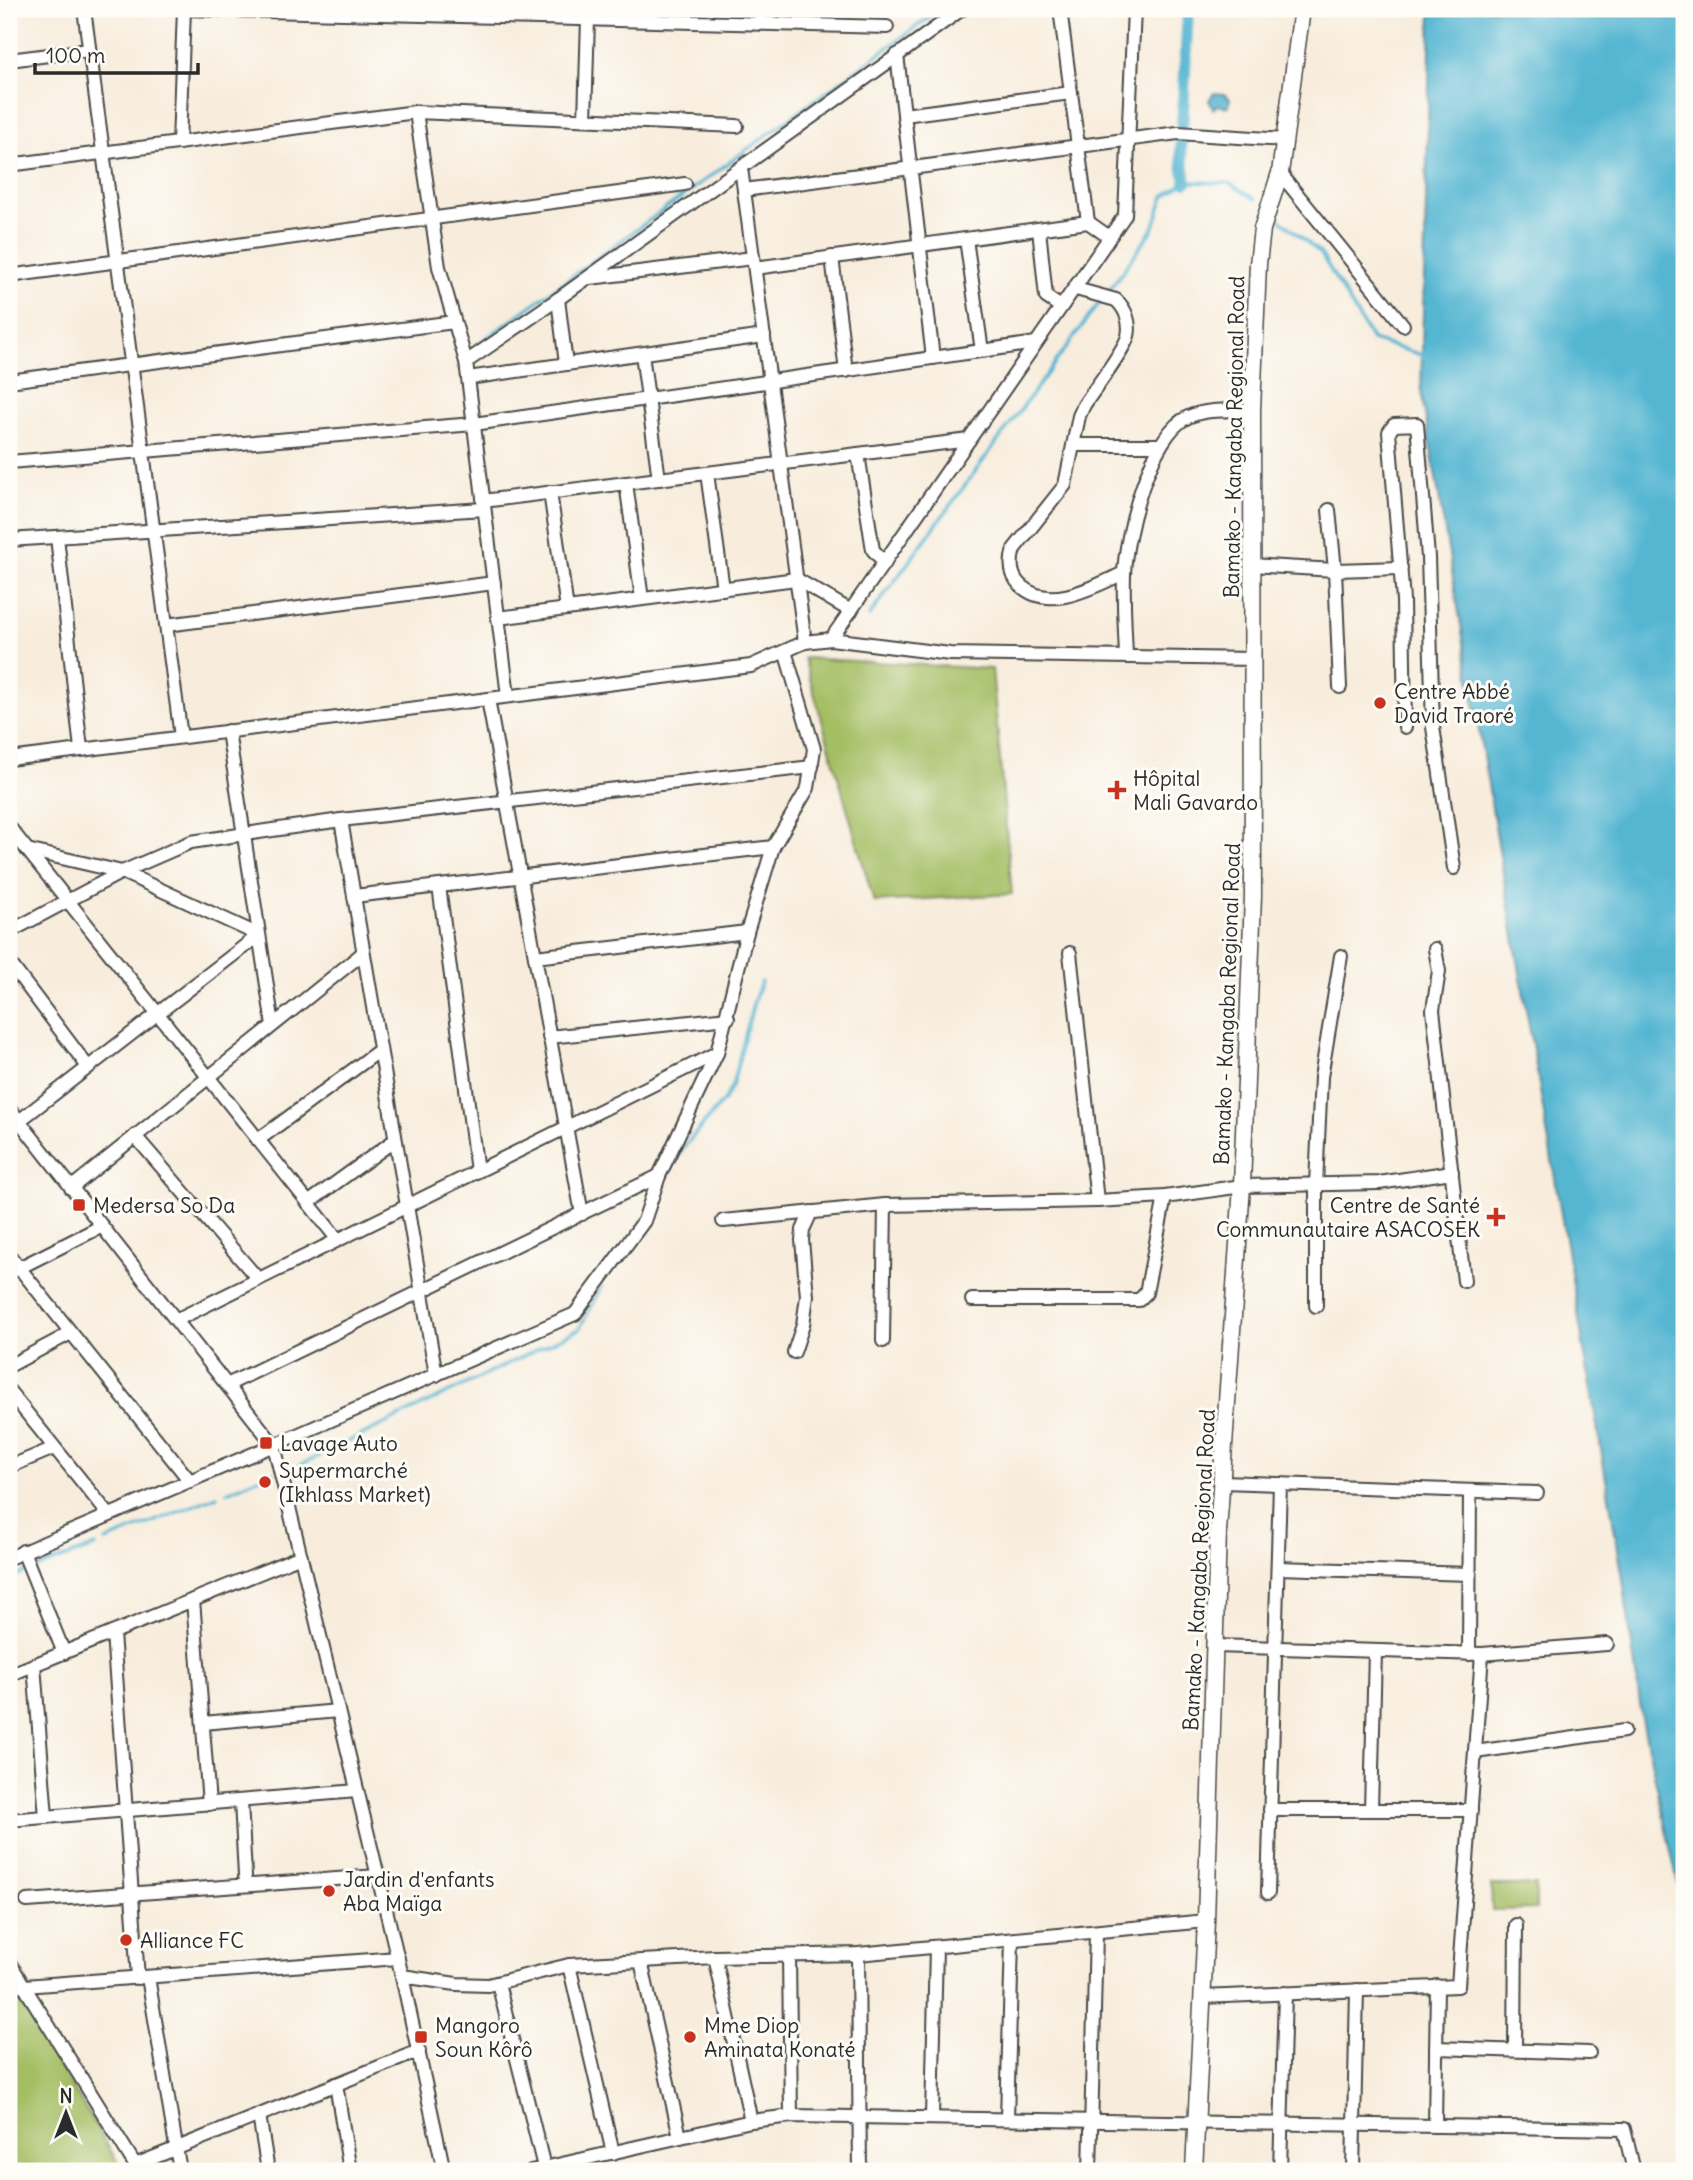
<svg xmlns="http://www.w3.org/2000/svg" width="1693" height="2180" font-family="Delius,sans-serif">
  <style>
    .green { fill: #a4be64; stroke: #687448; stroke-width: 2 }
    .water { fill: #54b6d2; stroke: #40707e; stroke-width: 2 }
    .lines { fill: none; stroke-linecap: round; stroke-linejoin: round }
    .stream { stroke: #54b6d2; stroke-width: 3.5 }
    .canal { stroke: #54b6d2; stroke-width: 12 }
    .minor-casing { stroke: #4a4846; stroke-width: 16 }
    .tertiary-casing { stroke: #4a4846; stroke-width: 19 }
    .minor { stroke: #fff; stroke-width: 12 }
    .tertiary { stroke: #fff; stroke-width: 16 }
    .poi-dot { fill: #c8321e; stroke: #fdfcf7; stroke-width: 2.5 }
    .labels { text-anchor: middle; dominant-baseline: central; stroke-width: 6; stroke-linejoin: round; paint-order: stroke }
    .street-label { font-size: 21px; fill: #2b2b2b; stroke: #fdfcf7 }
    .poi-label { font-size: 21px; fill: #2b2b2b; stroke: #fdfcf7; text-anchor: start }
  </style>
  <rect width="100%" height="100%" fill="#fdfcf7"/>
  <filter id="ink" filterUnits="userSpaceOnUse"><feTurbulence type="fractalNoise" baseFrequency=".0143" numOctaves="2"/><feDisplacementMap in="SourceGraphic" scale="14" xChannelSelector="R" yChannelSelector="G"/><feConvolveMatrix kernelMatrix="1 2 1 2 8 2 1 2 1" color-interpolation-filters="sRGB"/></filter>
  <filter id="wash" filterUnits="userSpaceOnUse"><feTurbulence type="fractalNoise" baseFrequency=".00686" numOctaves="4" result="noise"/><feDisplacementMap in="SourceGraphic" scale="28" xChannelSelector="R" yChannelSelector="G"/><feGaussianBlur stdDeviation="1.57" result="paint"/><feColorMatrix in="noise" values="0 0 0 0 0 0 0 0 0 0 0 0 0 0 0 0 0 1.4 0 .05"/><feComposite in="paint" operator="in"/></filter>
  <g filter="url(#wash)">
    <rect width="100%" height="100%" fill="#f8eddd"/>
    <g class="green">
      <polygon points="804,658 992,669 1012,894 874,902"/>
      <polygon points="1491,1885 1536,1885 1536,1909 1492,1910"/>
      <polygon points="9,1983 123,2171 9,2171"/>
    </g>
    <g class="water">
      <polygon points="1431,9 1684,9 1684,1911 1642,1719 1623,1579 1421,390"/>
      <polygon points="1214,93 1224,94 1230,99 1229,106 1224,107 1218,105 1213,109 1209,100"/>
    </g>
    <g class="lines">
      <g class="stream">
        <polyline points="1274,214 1321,254 1372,340 1422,355 1424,359"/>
        <polyline points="1107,293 1153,229 1164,196 1186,182 1229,183 1255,199"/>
        <polyline points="473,348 941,9"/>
        <polyline points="869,616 1102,299"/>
        <polyline points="662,1184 683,1148 724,1100 732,1086 754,1001 761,982"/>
        <polyline points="290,1470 579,1329 602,1287"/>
        <polyline points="227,1492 273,1472"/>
        <polyline points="106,1541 217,1496"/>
        <polyline points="34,1569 96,1546"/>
        <polyline points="9,1579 26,1572"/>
      </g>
      <polyline class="canal" points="1186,182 1181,151 1188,9"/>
    </g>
  </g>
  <g filter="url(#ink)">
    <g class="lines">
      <defs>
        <g id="minor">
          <polyline points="84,9 181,737"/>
          <polyline points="184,9 887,27"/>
          <polyline points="1060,9 1088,222"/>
          <polyline points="760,23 761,9"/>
          <polyline points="897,55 933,358"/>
          <polyline points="9,60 89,50"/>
          <polyline points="416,112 439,267 466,362 508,696"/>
          <polyline points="904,115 1071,93"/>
          <polyline points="585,119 588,19"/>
          <polyline points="179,143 184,9"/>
          <polyline points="9,165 416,112 737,126"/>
          <polyline points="741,168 805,642"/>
          <polyline points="1280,173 1403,325"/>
          <polyline points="744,190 1178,133 1285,140"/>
          <polyline points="1039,229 1046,297 1061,307"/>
          <polyline points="966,239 982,351"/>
          <polyline points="832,257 846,371"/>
          <polyline points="755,268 1088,222 1109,237"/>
          <polyline points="9,276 685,184"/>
          <polyline points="590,278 753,258"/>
          <path d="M1076 289 1116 300C1126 309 1131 323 1128 336 1125 349 1093 391 1084 405L1079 416 1065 485 1014 549C1010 562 1010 575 1020 585 1049 613 1095 586 1124 573"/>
          <polyline points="558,299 566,364"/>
          <polyline points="642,354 659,479"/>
          <polyline points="466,362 558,299 962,9"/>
          <polyline points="468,378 764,336"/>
          <polyline points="9,381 454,322"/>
          <polyline points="1074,445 1160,445"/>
          <polyline points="858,454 873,550 885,563"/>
          <polyline points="9,462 474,424 1036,343"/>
          <polyline points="707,473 723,589"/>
          <polyline points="626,483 642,599"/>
          <polyline points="550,492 567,609"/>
          <polyline points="483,501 969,440"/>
          <polyline points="1329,510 1335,570 1401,568"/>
          <polyline points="57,537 81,749"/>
          <polyline points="9,540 484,509"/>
          <polyline points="1251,565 1335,570 1340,687"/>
          <polyline points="498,618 796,579 851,611"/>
          <polyline points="166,625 494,583"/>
          <polyline points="831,639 1125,215 1134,9"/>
          <path d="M1126 656C1125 629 1123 602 1124 575 1125 536 1150 434 1188 417 1207 408 1232 411 1252 410"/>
          <polyline points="488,699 582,1214"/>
          <polyline points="1405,727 1403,600 1389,432 1394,425 1417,424 1428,557 1433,727 1454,868"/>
          <polyline points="228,731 273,1025"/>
          <polyline points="9,759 751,666 805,642 831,639 950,654 1253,659"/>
          <polyline points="341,820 436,1375"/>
          <polyline points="9,827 338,1240"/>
          <polyline points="439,886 477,1171"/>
          <polyline points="354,896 773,847"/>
          <polyline points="9,932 122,872 191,842 341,820 812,767"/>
          <polyline points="1435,949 1439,971 1433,1010 1464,1281"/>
          <polyline points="1070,953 1097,1201"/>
          <polyline points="535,957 747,932"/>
          <polyline points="9,962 88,1067"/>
          <polyline points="549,1037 728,1018"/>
          <polyline points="9,1108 274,1445 402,1976 444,2171"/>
          <polyline points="19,1121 259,935 122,872 27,850"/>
          <polyline points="135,1136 258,1279"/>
          <polyline points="258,1140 380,1050"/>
          <polyline points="71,1188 363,953"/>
          <polyline points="308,1203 395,1140"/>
          <polyline points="723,1221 885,1205 1097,1201 1165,1197 1242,1186 1379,1183 1452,1172"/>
          <polyline points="9,1255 190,1481"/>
          <polyline points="9,1273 102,1226"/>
          <polyline points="972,1300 1139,1300 1146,1293 1165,1197"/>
          <polyline points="1316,1306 1316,1184 1321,1077 1341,956"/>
          <polyline points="176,1320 717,1053"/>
          <polyline points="883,1341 885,1205"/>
          <polyline points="794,1352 803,1325 807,1296 802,1240 803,1230 811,1212"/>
          <polyline points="9,1366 71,1333"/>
          <polyline points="227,1385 659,1176"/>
          <polyline points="9,1391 109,1515"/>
          <polyline points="9,1467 54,1448"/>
          <polyline points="1222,1482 1537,1493"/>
          <polyline points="23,1551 64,1653"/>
          <polyline points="9,1558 274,1445 575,1314 644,1221 659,1176 717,1053 747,932 773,847 808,788 814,749 785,651"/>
          <polyline points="1278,1568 1470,1574"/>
          <polyline points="193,1600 209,1804"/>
          <polyline points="113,1633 138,1978"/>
          <polyline points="1215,1646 1482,1654 1607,1644"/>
          <polyline points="1469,1654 1470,1491"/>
          <polyline points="34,1665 46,1817"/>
          <polyline points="9,1675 301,1556"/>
          <polyline points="203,1723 338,1711"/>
          <polyline points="1475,1752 1624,1731"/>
          <polyline points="241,1801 245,1876"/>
          <polyline points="1270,1810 1471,1810"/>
          <polyline points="1371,1810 1375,1651"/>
          <polyline points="9,1820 357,1791"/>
          <polyline points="1268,1893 1280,1484"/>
          <polyline points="27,1901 378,1876"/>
          <polyline points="858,1954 860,2171"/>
          <polyline points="789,1956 791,2116"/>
          <polyline points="715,1957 751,2121"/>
          <polyline points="641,1961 680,2137"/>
          <polyline points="9,1962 139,2171"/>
          <polyline points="569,1965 613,2153"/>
          <polyline points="402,1976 456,1984 488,1985 569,1965 715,1957 858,1954 1206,1921"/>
          <polyline points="148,1977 180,2171"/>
          <polyline points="498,1983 545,2171"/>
          <polyline points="24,1986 398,1958"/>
          <polyline points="1202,1997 1458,1986 1482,1654"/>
          <polyline points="1436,2048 1589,2053"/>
          <polyline points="1515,2050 1516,1925"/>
          <polyline points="336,2084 350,2171"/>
          <polyline points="259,2115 268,2171"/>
          <polyline points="932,2118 936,1947"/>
          <polyline points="1007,2119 1012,1940"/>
          <polyline points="1435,2126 1437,1986"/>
          <polyline points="135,2165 419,2051"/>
          <polyline points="531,2171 751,2121 791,2116 1624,2129 1634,2171"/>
          <polyline points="1090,2171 1096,1932"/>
          <polyline points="1280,2171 1285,1993"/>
          <polyline points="1353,2171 1357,1990"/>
        </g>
        <polyline id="tertiary" points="1194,2171 1206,1921 1218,1532 1242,1186 1253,896 1252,410 1258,264 1262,229 1280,173 1302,9"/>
      </defs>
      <use href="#minor" class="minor-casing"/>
      <use href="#tertiary" class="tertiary-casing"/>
      <use href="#minor" class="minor"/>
      <use href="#tertiary" class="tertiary"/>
    </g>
  </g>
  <g class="poi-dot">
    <circle cx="1380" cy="703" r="7"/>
    <path d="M1113.5 779.5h7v7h7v7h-7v7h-7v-7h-7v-7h7z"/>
    <rect x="72" y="1198" width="14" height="14" rx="3.5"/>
    <path d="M1492.5 1206.5h7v7h7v7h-7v7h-7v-7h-7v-7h7z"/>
    <rect x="259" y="1436" width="14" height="14" rx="3.5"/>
    <circle cx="265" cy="1482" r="7"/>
    <circle cx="329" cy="1891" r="7"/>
    <circle cx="126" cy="1940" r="7"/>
    <rect x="414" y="2030" width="14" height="14" rx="3.5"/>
    <circle cx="690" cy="2037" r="7"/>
  </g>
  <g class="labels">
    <g class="street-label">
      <text transform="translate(1234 437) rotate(-89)">Bamako - Kangaba Regional Road</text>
      <text transform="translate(1227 1004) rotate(-88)">Bamako - Kangaba Regional Road</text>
      <text transform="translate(1199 1570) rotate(-87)">Bamako - Kangaba Regional Road</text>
    </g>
    <g class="poi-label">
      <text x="1394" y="691">Centre Abbé<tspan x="1394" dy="24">David Traoré</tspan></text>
      <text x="1133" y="778">Hôpital<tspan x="1133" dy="24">Mali Gavardo</tspan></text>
      <text x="93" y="1205">Medersa So Da</text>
      <text x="1480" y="1205" text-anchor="end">Centre de Santé<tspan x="1480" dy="24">Communautaire ASACOSEK</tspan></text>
      <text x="280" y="1443">Lavage Auto</text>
      <text x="279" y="1470">Supermarché<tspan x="279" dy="24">(Ikhlass Market)</tspan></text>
      <text x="343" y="1879">Jardin d'enfants<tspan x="343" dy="24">Aba Maïga</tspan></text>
      <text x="140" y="1940">Alliance FC</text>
      <text x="435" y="2025">Mangoro<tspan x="435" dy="24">Soun Kôrô</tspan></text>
      <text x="704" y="2025">Mme Diop<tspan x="704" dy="24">Aminata Konaté</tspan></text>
    </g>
  </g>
  <rect width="1693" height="2180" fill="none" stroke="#fdfcf7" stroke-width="35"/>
  <g transform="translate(66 2113)" stroke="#fdfcf7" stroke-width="5" paint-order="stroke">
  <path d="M0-5L12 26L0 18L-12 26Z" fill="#2b2b2b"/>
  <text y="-10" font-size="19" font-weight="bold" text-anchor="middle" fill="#2b2b2b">N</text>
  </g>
  <path d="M35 63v10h163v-10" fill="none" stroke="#2b2b2b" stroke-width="3.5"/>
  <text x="46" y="63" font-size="21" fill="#2b2b2b" stroke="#fdfcf7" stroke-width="5" paint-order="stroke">100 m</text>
</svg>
